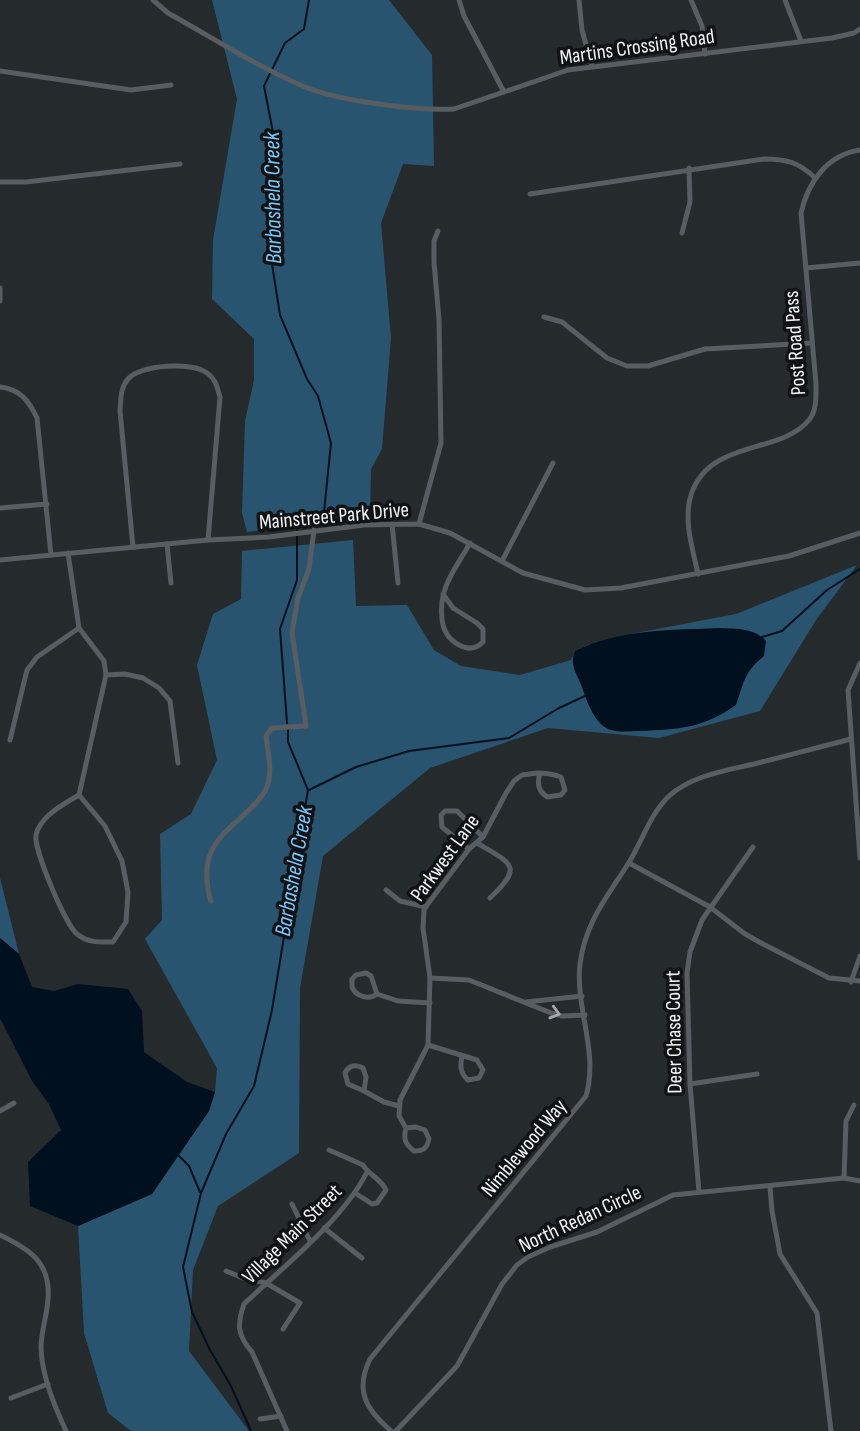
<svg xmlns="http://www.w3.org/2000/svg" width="860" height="1431" font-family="'Sofia Sans Condensed',sans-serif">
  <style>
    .green { fill: #29546f }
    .water { fill: #00101e }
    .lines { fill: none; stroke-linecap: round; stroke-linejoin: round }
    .stream { stroke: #00101e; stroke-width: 2 }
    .minor { stroke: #575d61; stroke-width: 5 }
    .oneway { stroke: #a4a8ac }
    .labels { text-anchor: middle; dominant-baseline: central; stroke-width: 7; stroke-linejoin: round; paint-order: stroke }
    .street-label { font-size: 21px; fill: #f0f4f6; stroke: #101213 }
    .water-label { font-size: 23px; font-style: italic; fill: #78c8fc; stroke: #101213 }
  </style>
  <rect width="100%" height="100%" fill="#252a2d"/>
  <g class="green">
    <polygon points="212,0 389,0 432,55 434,166 403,164 381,223 391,338 382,449 371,469 370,518 247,532 242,513 245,421 254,380 254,339 212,299 213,240 237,99"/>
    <polygon points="353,540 356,606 407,605 434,650 461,666 520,675 571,660 575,651 588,645 620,636 736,614 857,565 816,620 760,711 659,738 548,728 430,768 323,856 300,988 299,1153 218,1206 193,1270 189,1351 249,1431 131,1431 108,1413 84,1333 78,1226 152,1194 209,1111 215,1092 217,1068 145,939 162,920 160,834 191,814 217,760 197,665 213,614 241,599 242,551"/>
    <polygon points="0,878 19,954 0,938"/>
  </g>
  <g class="water">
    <path d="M721 628C737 629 754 628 766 641L764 656C744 672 744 682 736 705 701 729 680 729 639 731 626 731 612 734 602 725 592 716 586 699 582 687 577 674 569 665 575 651 619 629 672 630 721 628Z"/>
    <polygon points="0,938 19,954 32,987 54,991 78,984 128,989 142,1011 144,1052 187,1082 215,1092 209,1111 152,1194 78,1226 30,1206 28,1162 61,1130 49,1104 32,1081 0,1018"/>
  </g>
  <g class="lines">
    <g class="stream">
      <polyline points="297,531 297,518 324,512 331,443 318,396 307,379 280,315 269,245 269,176 276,148 264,86 285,43 304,29 309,0"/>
      <polyline points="762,637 782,631 827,590 860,569"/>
      <polyline points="287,723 280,629 297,580 297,536"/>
      <polyline points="309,790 356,767 409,751 509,738 559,708 585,696"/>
      <polyline points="178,1155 189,1166 200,1192"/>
      <polyline points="251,1431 231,1386 210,1350 192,1312 183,1267 201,1193 226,1134 254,1086 272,1010 308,790 288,742 288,729"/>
    </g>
    <g class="minor">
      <path d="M153 0 168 13C213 38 258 67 305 87 340 101 416 111 454 109L568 70 832 38 854 33 860 29"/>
      <polyline points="459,0 464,16 504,92"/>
      <polyline points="579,0 582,30 592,66"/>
      <polyline points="691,0 702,26 705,54"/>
      <polyline points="785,0 801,41"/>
      <polyline points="0,71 131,90 171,85"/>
      <polyline points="0,182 26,182 180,164"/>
      <path d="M530 194 764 159C786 159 799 162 815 178"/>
      <polyline points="682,233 690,202 689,168"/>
      <polyline points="806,268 860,263"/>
      <polyline points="0,288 0,301"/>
      <polyline points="544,317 562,322 607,358 627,366 648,366 705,349 812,343"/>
      <path d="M0 387C20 389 29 401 37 418L51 555"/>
      <polyline points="0,508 47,504"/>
      <polyline points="392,524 398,583"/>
      <polyline points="419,524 441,443 439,320 434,262 434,241 438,231"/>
      <polyline points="167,544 171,583"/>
      <path d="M133 547 120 411C121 400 120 388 128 379 140 365 192 361 207 373 216 379 217 387 220 397L208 540"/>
      <polyline points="68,553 79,628 104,661 106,675 79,795"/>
      <polyline points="0,560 208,540 269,537 364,525 419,524 450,533 523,573 585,590 621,588 789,556 860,533"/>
      <polyline points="502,561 553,463"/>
      <path d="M698 574C693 550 683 520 691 495 709 439 780 455 809 420 817 411 816 396 816 384L801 213C808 182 827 155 860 150"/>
      <path d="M443 594 453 608 477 623 483 629V642C476 649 468 650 459 645 448 639 443 630 442 619 438 588 456 568 470 543"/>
      <polyline points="860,663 848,690 860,858"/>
      <polyline points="106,675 125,674 143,678 159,688 170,701 178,763"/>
      <polyline points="10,740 27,670 37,657 79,628"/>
      <path d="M79 795 105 826 122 861 128 892 126 922 113 942C99 942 88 943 77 934 66 926 33 848 36 835 40 816 64 804 79 795Z"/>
      <path d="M477 843C512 864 524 866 490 898"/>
      <polyline points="469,849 442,827 441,815 445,811 457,811 483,837"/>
      <polyline points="629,863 710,907 745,934 763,944 829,978 860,981"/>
      <polyline points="386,890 400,901 426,907"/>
      <path d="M211 901C208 894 208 887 207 879 203 833 247 822 265 791 274 775 268 753 266 736L272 728 306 726 292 633 298 598 309 569 314 530"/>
      <polyline points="430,978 469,980 551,1013 562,1016 585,1015"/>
      <polyline points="851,982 860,956"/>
      <path d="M377 994C369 1000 356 997 352 987V979L356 975 366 973 371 976 377 994 398 1001 430 1003"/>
      <polyline points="526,1002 582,996"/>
      <path d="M428 1045 477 1060 483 1070 479 1078 468 1080C460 1073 460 1066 462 1056"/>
      <polyline points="690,1084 757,1074"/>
      <path d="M364 1091 348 1084 345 1073C349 1065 356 1064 363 1068L366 1077 364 1091 384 1102 399 1106"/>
      <polyline points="0,1111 14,1103"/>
      <path d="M406 1128 416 1127 425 1130 429 1139C427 1148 424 1151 414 1151 405 1144 403 1139 406 1128L399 1116 400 1100 428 1045 430 978 423 928 424 909 469 849 483 837 506 793 514 781 522 775 537 773C546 773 553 774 561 777L565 790 561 795 547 797C538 791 537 782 540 773"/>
      <path d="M329 1150 363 1165C369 1175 381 1179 386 1190L377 1203 372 1204 355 1193"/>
      <polyline points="844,1178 846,1121 854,1105"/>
      <polyline points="770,1187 772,1211 780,1254 817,1313 831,1431"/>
      <polyline points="699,1192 690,1084 687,973 690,952 702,920 753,847"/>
      <polyline points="292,1204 310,1241"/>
      <polyline points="324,1228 362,1258"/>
      <path d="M0 1235C29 1249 51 1262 48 1299 47 1316 41 1331 41 1348 42 1376 54 1405 66 1431"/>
      <polyline points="226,1271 243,1278 266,1283 300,1303 283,1329"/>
      <polyline points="11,1398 48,1384"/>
      <polyline points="260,1419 281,1416"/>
      <path d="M287 1431 252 1352C237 1335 237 1324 244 1304 284 1266 343 1220 367 1172"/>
      <path d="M391 1431C367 1410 354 1392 370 1359L586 1096C599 1052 575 1008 580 964 585 923 607 897 628 864 642 842 650 814 669 796 692 775 729 770 758 763 789 755 820 747 851 739"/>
      <polyline points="396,1431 457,1366 502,1284 517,1265 528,1257 550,1247 597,1232 673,1195 844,1178 860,1181"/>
    </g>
  </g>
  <defs><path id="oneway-chevron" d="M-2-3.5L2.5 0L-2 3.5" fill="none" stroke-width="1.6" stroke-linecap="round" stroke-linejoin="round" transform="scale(1.75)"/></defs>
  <use class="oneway" href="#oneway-chevron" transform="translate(555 1013) rotate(16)"/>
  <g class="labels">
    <g class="street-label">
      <text transform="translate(637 47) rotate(-8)">Martins Crossing Road</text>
      <text transform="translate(795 343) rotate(-94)">Post Road Pass</text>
      <text transform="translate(334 516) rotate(-5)">Mainstreet Park Drive</text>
      <text transform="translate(445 858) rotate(-54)">Parkwest Lane</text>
      <text transform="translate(674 1032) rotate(-91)">Deer Chase Court</text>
      <text transform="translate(524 1148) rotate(-50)">Nimblewood Way</text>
      <text transform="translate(580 1219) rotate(-25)">North Redan Circle</text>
      <text transform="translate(292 1234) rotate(-45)">Village Main Street</text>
    </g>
    <g class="water-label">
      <text transform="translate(273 198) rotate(-91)">Barbashela Creek</text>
      <text transform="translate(294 871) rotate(-80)">Barbashela Creek</text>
    </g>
  </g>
</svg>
